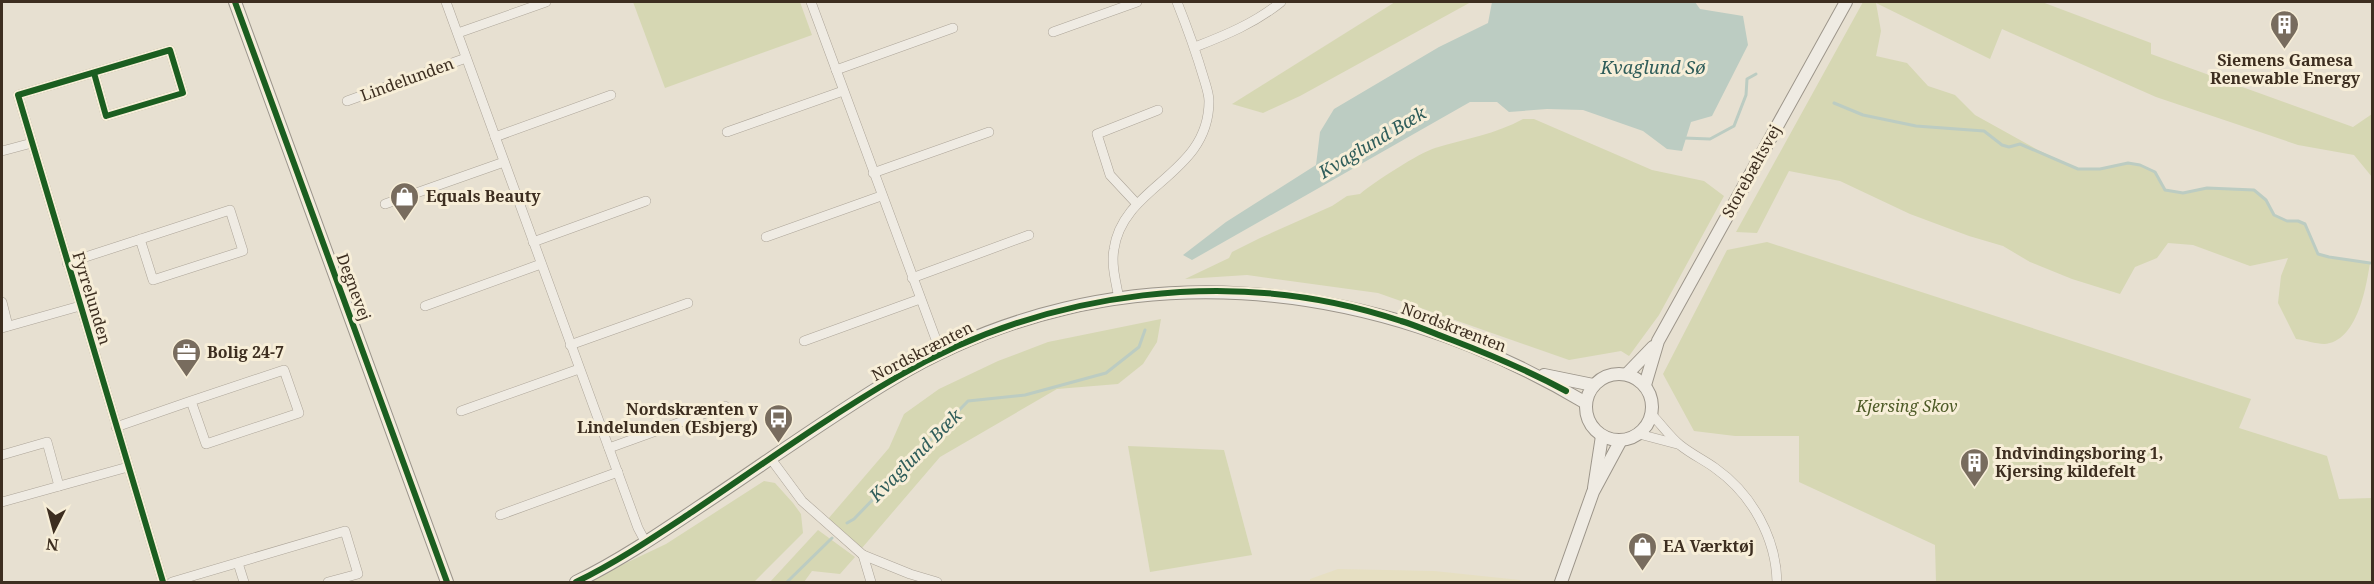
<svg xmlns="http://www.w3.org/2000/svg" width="2374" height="584" font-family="'Noto Serif',serif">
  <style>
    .farmland { fill: #e6dfc2 }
    .green { fill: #d6d7b3 }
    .water { fill: #bcccc2 }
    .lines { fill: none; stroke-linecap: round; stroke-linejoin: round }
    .stream { stroke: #bcccc2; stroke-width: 3 }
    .street-casing { stroke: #ada599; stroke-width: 10 }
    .secondary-casing { stroke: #9c958a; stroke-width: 14 }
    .street { stroke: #efebe3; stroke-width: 9 }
    .secondary { stroke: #efebe3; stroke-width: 12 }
    .cycleway-casing { stroke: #f7eed8; stroke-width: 10 }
    .cycleway { stroke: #1b5e20; stroke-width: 6 }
    .labels { text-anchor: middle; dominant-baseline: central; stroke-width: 6; stroke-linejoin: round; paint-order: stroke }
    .poi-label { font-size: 16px; font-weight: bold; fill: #3d2e20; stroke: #f7eed8; text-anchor: start }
    .street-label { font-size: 16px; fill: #3d2e20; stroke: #f7eed8 }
    .park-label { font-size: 16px; font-style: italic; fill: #4d5a26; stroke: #f7eed8 }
    .water-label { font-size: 18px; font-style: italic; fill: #2f5d5a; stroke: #f7eed8 }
  </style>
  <rect width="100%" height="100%" fill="#e7e0d1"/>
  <polygon class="farmland" points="1338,569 1434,571 1520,580 1522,582 1310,582 1310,579"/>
  <g class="green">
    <polygon points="633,2 800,2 812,35 665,88"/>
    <polygon points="1395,2 1471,2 1300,96 1263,113 1232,104"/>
    <path d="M1863 2H2042L2151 43V54L2353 127 2372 114V177L2354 155 2298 145 2156 97 2002 29 1990 59 1876 3 1881 31 1876 56 1907 63 1928 86 1955 95 1975 115 2038 150 2078 169H2100L2128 163 2140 165 2155 172 2165 190 2183 193 2207 188 2254 190 2266 200 2274 215 2287 221H2298L2305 224 2318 254 2329 258 2370 263C2366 288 2357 342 2324 344 2316 344 2305 340 2296 339L2278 303 2281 276 2288 258 2250 266 2193 245 2168 243 2157 258 2135 267 2120 294 2072 279 2030 262 2003 246 1969 236 1910 214 1840 181 1789 171 1757 233 1736 232Z"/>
    <path d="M1523 119H1534L1652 170 1704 181 1724 196 1659 315 1629 356 1621 351 1569 360 1378 293 1247 275 1185 279 1229 258 1232 252 1260 238 1332 206 1347 196 1360 194C1374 182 1419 153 1435 148 1465 139 1496 134 1523 119Z"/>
    <polygon points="1767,242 2251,399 2239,428 2327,456 2339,499 2372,498 2372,582 1936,582 1935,545 1799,482 1799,436 1735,436 1694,431 1663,374 1727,250"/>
    <polygon points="1161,319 1157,342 1143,364 1118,384 1057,389 940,457 862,548 828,519 889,448 904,414 939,389 998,361 1048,342"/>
    <polygon points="1128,446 1224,450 1252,555 1150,572"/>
    <polygon points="764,481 775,483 793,503 801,514 803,533 754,582 586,582 666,544"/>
    <polygon points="818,530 855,557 840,574 812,571 804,582 770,582"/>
  </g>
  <polygon class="water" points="1492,2 1695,2 1700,9 1743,16 1748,45 1712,116 1691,122 1682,151 1667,149 1643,131 1583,110 1547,109 1509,112 1497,102 1470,102 1192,260 1183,255 1226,222 1316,165 1320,132 1334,109 1439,47 1488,23"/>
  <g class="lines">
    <g class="stream">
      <polyline points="1834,103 1863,115 1916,126 1984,131 2002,145 2009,147 2020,144 2078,169 2100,169 2128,163 2140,165 2155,172 2165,190 2183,193 2207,188 2254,190 2266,200 2274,215 2287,221 2298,221 2305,224 2318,254 2329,257 2370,263"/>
      <polyline points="1684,138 1710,139 1734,126 1746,95 1747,79 1756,74"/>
      <polyline points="847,523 854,519 968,401 1025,395 1106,373 1139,347 1145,330"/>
      <polyline points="787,582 832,538"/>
    </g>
    <defs>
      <g id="street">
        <polyline points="446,2 638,528 646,543"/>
        <polyline points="811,2 941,353"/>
        <polyline points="1053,32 1137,2"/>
        <polyline points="458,33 546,2"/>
        <path d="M1195 47C1226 35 1255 23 1281 2"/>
        <polyline points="836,70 953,28"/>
        <polyline points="94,73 106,116 183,93 170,50 18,95 163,582"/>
        <polyline points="347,101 466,58"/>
        <polyline points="727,132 843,91"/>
        <polyline points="495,137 611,95"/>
        <polyline points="2,151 32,143"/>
        <polyline points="873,173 989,132"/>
        <polyline points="385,204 504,162"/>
        <polyline points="1137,204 1110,175 1097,134 1158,110"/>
        <polyline points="766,237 881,196"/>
        <polyline points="533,242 646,201"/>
        <polyline points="67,263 230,210 243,251 153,280 140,239"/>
        <polyline points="912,278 1029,235"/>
        <path d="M1119 299C1116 282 1111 265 1114 249 1123 185 1209 175 1209 101 1209 94 1206 86 1204 79 1196 52 1187 27 1177 2"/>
        <polyline points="2,302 8,326"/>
        <polyline points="425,306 541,264"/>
        <polyline points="2,328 80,306"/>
        <polyline points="804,341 920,299"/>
        <polyline points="570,345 688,303"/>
        <polyline points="461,411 579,369"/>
        <path d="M1652 415C1661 424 1670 437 1680 445 1691 454 1704 460 1715 468 1752 494 1776 538 1777 582"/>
        <polyline points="116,427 191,401 206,444 299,413 284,370 191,401"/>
        <polyline points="1639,434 1677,444"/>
        <polyline points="609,448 725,406"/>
        <polyline points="2,455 47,442 59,486"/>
        <polyline points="771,459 802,501 863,555 910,574 937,582"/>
        <polyline points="2,502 128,467"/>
        <polyline points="500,515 618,472"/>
        <polyline points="863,555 871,582"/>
        <polyline points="238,563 244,582"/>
        <polyline points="172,582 345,531 358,574 328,582"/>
      </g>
      <g id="secondary">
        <polyline points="235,2 447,582"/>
        <circle cx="1619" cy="407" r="33"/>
        <polyline points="1627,374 1653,347"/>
        <polyline points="1544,375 1593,385"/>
        <polyline points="1645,385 1658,341 1846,2"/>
        <polyline points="1594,488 1602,436"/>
        <path d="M576 582C619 561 659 534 699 507 764 464 827 418 894 378 1114 247 1371 275 1586 403"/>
        <polyline points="1561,582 1593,492 1621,440"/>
      </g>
    </defs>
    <use href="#street" class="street-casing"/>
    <use href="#secondary" class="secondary-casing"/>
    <use href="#street" class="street"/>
    <use href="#secondary" class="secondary"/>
    <defs>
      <g id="cycleway">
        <polyline points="235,2 447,582"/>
        <polyline points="94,73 106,116 183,93 170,50 18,95 163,582"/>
        <path d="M576 582C617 562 654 537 692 512 760 466 826 418 897 377 1047 290 1235 265 1401 321 1418 326 1435 334 1452 340 1491 355 1529 371 1566 391"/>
      </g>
    </defs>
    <use href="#cycleway" class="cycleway-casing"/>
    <use href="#cycleway" class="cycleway"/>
  </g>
  <defs>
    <symbol id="building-pin" viewBox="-11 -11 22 30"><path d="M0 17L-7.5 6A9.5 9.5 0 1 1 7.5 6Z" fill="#786c5e" stroke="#f7eed8"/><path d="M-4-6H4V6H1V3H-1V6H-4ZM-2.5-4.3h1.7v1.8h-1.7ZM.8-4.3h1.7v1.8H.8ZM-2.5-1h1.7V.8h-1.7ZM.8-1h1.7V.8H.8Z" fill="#fff"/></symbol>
    <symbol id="shop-pin" viewBox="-11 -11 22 30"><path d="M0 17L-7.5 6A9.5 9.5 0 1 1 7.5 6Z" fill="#786c5e" stroke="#f7eed8"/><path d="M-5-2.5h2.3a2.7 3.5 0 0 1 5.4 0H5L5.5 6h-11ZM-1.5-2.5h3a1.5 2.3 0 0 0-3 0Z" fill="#fff"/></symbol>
    <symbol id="office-pin" viewBox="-11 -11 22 30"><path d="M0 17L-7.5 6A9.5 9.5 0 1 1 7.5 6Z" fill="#786c5e" stroke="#f7eed8"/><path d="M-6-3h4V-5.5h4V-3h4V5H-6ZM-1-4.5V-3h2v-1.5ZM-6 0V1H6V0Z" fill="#fff"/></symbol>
    <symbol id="bus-pin" viewBox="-11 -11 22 30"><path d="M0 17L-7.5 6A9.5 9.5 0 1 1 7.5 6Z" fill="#786c5e" stroke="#f7eed8"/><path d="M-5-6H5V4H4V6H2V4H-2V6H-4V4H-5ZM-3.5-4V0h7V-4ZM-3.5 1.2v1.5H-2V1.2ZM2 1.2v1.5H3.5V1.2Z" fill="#fff"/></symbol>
  </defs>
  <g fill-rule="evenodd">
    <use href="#building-pin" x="2268" y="8" width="33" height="45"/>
    <use href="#shop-pin" x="388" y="180" width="33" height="45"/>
    <use href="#office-pin" x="170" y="336" width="33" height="45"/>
    <use href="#bus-pin" x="762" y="402" width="33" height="45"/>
    <use href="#building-pin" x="1958" y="446" width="33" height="45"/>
    <use href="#shop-pin" x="1626" y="530" width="33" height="45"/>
  </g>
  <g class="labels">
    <g class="poi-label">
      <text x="2285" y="60" text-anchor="middle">Siemens Gamesa<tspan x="2285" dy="18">Renewable Energy</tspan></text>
      <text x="426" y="196">Equals Beauty</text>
      <text x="207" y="352">Bolig 24-7</text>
      <text x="758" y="409" text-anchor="end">Nordskrænten v<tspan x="758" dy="18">Lindelunden (Esbjerg)</tspan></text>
      <text x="1995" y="453">Indvindingsboring 1,<tspan x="1995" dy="18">Kjersing kildefelt</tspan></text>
      <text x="1663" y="546">EA Værktøj</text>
    </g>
    <g class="street-label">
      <text transform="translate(407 79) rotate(-20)">Lindelunden</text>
      <text transform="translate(1751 171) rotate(-61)">Storebæltsvej</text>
      <text transform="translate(354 287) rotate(70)">Degnevej</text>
      <text transform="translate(92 298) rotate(73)">Fyrrelunden</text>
      <text transform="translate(1454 327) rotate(21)">Nordskrænten</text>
      <text transform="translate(922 351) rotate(-27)">Nordskrænten</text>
    </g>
    <g class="park-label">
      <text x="1907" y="406">Kjersing Skov</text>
    </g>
    <g class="water-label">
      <text x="1653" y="67">Kvaglund Sø</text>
      <text transform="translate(1372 142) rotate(-31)">Kvaglund Bæk</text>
      <text transform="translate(915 455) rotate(-45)">Kvaglund Bæk</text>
    </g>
  </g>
  <rect width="2374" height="584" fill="none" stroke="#3d2e20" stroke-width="6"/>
  <g transform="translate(54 530) rotate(186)" stroke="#f7eed8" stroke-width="4.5" paint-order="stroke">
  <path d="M0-4.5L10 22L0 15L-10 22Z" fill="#3d2e20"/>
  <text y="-9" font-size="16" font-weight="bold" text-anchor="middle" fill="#3d2e20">N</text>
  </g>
</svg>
